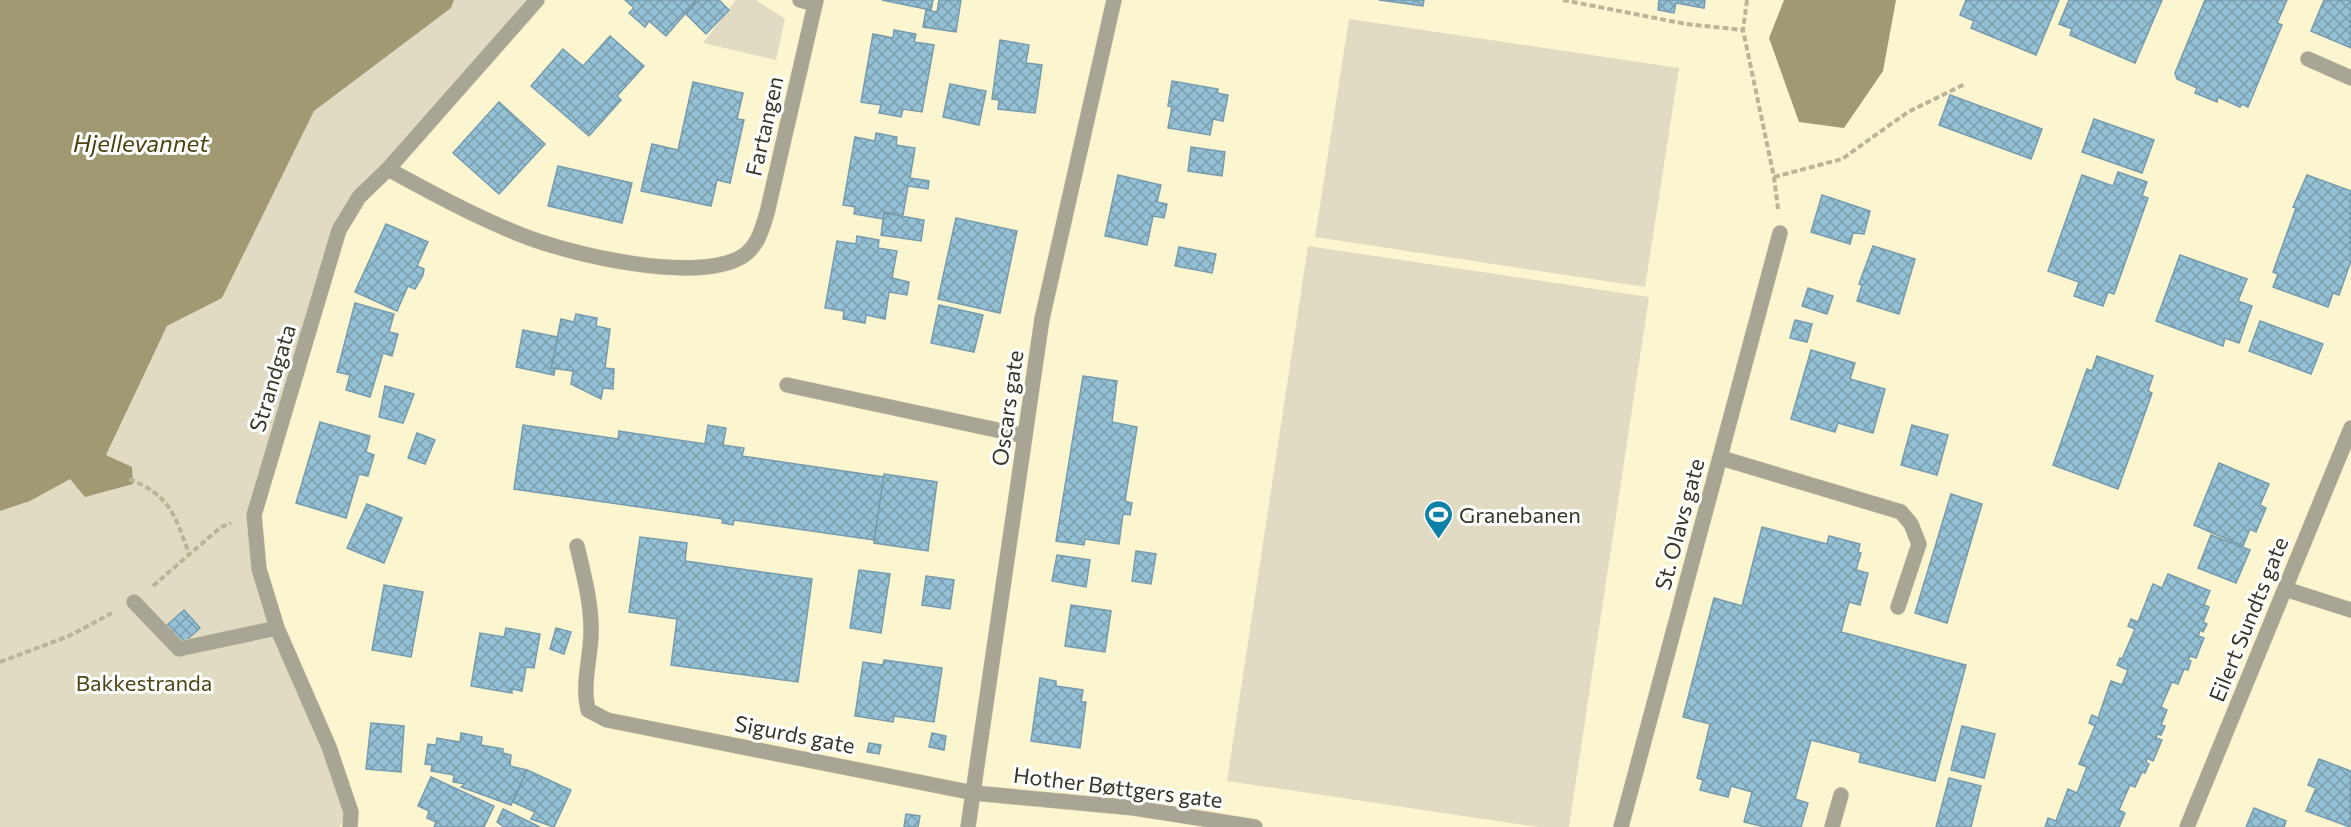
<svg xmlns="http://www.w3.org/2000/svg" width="2351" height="827" font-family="Commissioner,sans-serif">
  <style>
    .park { fill: #e0dbc2 }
    .water { fill: #a09972 }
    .building { fill: url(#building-cross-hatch); stroke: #769bad; stroke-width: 1.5 }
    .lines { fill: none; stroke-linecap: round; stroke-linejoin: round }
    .minor-casing { stroke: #d9d3b1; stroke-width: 16 }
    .path { stroke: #bab597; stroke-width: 4; stroke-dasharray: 6 3; stroke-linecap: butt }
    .minor { stroke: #a8a594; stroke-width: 15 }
    .labels { text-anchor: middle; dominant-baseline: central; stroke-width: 6; stroke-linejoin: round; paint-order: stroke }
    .street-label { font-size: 22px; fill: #383526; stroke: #fff }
    .poi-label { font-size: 22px; fill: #383526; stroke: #fff; text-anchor: start }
    .park-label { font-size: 22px; fill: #4e4514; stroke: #fff }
    .water-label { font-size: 24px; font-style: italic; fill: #4b4210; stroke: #fff }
  </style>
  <defs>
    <pattern id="building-cross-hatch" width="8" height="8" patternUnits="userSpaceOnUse" patternTransform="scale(1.5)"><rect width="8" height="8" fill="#95c1d6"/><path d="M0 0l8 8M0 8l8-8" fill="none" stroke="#7b9ead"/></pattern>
  </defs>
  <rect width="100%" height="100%" fill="#fcf6d0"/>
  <g class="park">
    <polygon points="454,0 536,0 339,230 254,515 277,628 351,812 339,827 0,827 0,511 30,501 106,455 167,326 222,298 314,111 451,8"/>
    <polygon points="736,0 756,0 785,19 776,60 703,43"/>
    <polygon points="1349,19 1679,68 1645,287 1315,237"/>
    <polygon points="1308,246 1649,297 1569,827 1538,827 1227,781"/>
  </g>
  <g class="water">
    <polygon points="0,0 454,0 451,8 314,111 222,298 167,326 106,455 132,467 133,484 85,497 70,479 30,501 0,511"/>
    <polygon points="1784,0 1896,0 1883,71 1844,128 1799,122 1769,38"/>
  </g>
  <g class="building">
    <polygon points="625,0 697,0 666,36 649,21 645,27 629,13 634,8"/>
    <polygon points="699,0 719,0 729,10 706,34 686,14"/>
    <polygon points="882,0 933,0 931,10"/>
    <polygon points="939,0 961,0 956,32 923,27 926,10 937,12"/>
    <polygon points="1379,0 1424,0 1423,6"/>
    <polygon points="1659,0 1705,0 1704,8 1676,3 1674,13 1658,10"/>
    <polygon points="1966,0 2059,0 2036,55 1971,28 1974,21 1960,15"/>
    <polygon points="2069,0 2162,0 2135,63 2070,35 2072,29 2059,24"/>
    <polygon points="2205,0 2287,0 2277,23 2282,25 2248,107 2242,104 2240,107 2218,97 2217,102 2195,93 2197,88 2177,79 2175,73"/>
    <polygon points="2324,0 2351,0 2351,48 2311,31"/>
    <polygon points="894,30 916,34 914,42 934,45 922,112 903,109 901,117 879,113 881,105 861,102 873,34 893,38"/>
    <polygon points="610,36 644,66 617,96 621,100 589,136 531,86 563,49 583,66"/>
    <polygon points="1000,40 1029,45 1026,63 1042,65 1035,113 998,109 999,100 992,99"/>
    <polygon points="1172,81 1218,89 1217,93 1228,95 1223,121 1213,119 1210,135 1168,128 1172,107 1168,106"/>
    <polygon points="693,82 743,93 737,119 744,120 730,183 717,180 711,206 641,191 652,144 678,150"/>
    <polygon points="950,84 986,91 979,125 943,117"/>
    <polygon points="1950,95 2042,129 2031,159 1939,125"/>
    <polygon points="499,102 545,144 499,194 453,153"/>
    <polygon points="2094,119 2154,140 2142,173 2082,152"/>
    <polygon points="876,133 897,137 896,145 915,148 910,178 929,181 928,189 908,186 903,215 885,212 883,219 854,214 855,207 843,205 855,137 875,141"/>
    <polygon points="1191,147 1225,152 1222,176 1188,171"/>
    <polygon points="558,166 632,183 622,223 548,206"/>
    <polygon points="2118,172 2147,182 2142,196 2148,198 2114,294 2108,292 2103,306 2074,296 2079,282 2048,271 2082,175 2113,186"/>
    <polygon points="1118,175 1161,185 1157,202 1167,204 1164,218 1153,216 1147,245 1105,236"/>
    <polygon points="2307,175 2351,191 2351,261 2339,295 2333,293 2328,307 2273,287 2278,274 2273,272 2296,208 2293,207"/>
    <polygon points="1822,195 1870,211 1864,234 1853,233 1850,244 1811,232"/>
    <polygon points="884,213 924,220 921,241 881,235"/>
    <polygon points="956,218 1017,231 1000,313 938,299"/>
    <polygon points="386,224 428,242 417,266 424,269 423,275 415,289 408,286 397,311 355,292"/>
    <polygon points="857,236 879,240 878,248 897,251 892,278 909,282 907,295 889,292 885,319 866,315 865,323 843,319 844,311 825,308 837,241 856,244"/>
    <polygon points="1873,246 1915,259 1899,314 1857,301 1862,285 1859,284"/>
    <polygon points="1179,247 1216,254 1212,273 1175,266"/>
    <polygon points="2180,255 2247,279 2238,301 2252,306 2239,343 2225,338 2223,346 2156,321"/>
    <polygon points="1808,288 1833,296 1827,314 1802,306"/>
    <polygon points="355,303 394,314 389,332 398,334 392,356 383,353 370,397 346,390 350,375 337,372"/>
    <polygon points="939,305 983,315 974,352 931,343"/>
    <polygon points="576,314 597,318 596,326 610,329 605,368 614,369 613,389 603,388 601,399 571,384 573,371 551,368 561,319 574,322"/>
    <polygon points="1795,320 1812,324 1807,342 1790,338"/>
    <polygon points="2260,321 2323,344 2311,374 2249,351"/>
    <polygon points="523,330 558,337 551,368 555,368 554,375 516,367"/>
    <polygon points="1811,350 1855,363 1850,379 1885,389 1873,433 1838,423 1835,432 1791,419"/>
    <polygon points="2097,356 2153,376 2148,391 2152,393 2118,489 2053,465 2087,369 2092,371"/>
    <polygon points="1083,376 1117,381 1112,422 1137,427 1125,501 1132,503 1130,515 1123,514 1119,544 1085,539 1084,545 1056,541"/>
    <polygon points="385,386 414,394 403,423 379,417"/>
    <polygon points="320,422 370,436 366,452 374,455 368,476 359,474 346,518 296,503"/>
    <polygon points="523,425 618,439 619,431 705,444 708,425 726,428 723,445 744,448 742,456 884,477 874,540 734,520 733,525 722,523 723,519 514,489"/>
    <polygon points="1912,425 1948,435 1937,475 1901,465"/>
    <polygon points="417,433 435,440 425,464 408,458"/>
    <polygon points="2219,463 2269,484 2260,505 2266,508 2256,532 2250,529 2243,546 2194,525"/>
    <polygon points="884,474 937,482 928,551 874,543"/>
    <polygon points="1951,494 1982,504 1947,623 1915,613"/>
    <polygon points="367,504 402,518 384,563 347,548"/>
    <polygon points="1762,527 1827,544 1829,536 1860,544 1858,552 1861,553 1856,570 1868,573 1860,605 1849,602 1841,632 1966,665 1935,781 1859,762 1861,753 1811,740 1795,799 1808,803 1801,827 1765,827 1744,822 1752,792 1731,786 1728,797 1700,790 1703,780 1697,778 1710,724 1683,717 1714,598 1742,606"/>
    <polygon points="2211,535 2250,550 2236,583 2198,568"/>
    <polygon points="640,537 687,543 685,561 812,579 798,682 671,665 677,619 629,612"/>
    <polygon points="1136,551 1156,554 1151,584 1132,581"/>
    <polygon points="1057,555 1090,560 1086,587 1052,581"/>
    <polygon points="859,570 890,574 881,633 850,628"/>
    <polygon points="2168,574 2210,591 2204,605 2209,607 2203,622 2207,624 2203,632 2200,630 2198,636 2204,638 2196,658 2190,656 2188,660 2191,661 2188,670 2184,669 2178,684 2172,682 2161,707 2167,710 2161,725 2165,726 2161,735 2157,734 2156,738 2162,740 2153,761 2147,758 2146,762 2149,764 2145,773 2142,772 2135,787 2130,785 2119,810 2125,813 2119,827 2045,827 2048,818 2056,821 2068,789 2077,793 2087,767 2079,764 2095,726 2089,723 2092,715 2098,718 2111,681 2122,685 2128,670 2117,665 2120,658 2122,659 2135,629 2128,626 2131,619 2138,622 2153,584 2162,588"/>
    <polygon points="926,576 954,580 950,609 922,605"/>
    <polygon points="384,585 423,592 411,657 372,650"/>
    <polygon points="1071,605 1111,611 1105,652 1065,646"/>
    <polygon points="184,610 200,628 182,644 166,626"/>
    <polygon points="506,628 540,634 534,668 526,667 522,691 512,689 512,693 471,686 480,633 504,637"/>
    <polygon points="556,628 571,632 564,654 550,649"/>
    <polygon points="884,660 942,668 934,722 894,716 893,722 855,716 863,662 883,665"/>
    <polygon points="1040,678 1056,681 1056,686 1083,690 1081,702 1086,702 1080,748 1031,741"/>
    <polygon points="371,723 404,726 401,772 366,769"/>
    <polygon points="1962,726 1995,734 1984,778 1951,770"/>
    <polygon points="461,733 482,737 481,745 503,749 503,753 511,755 510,766 527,770 511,805 461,787 465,784 453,782 454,775 431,771 432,765 425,764 428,744 436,745 437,738 460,742"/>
    <polygon points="932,733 946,736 944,750 929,747"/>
    <polygon points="869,743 881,745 879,754 867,752"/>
    <polygon points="2319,759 2351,771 2350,827 2306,811 2316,788 2308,785"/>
    <polygon points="527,770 571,790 554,827 531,819 535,812 513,802"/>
    <polygon points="431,777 494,806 484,827 434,827 436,822 427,818 429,811 418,806"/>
    <polygon points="1949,778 1981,786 1971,827 1936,827"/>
    <polygon points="2254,808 2286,821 2284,827 2246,827"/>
    <polygon points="503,809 540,827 504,827 497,822"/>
    <polygon points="906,814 920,816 918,827 904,827"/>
  </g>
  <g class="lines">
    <defs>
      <g id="minor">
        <polyline points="800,0 815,4"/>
        <polyline points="2308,59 2351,78"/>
        <path d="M388 169C430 192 474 216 519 234 567 254 698 285 743 256 758 246 762 229 767 213L816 0"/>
        <polyline points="787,385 1025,436"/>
        <polyline points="1721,458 1901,512 1911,524 1919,544 1898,607"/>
        <path d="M577 546C584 576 592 605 591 635 590 660 582 685 588 710L607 720 974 793 1134 808 1255 827"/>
        <polyline points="2285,589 2351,610"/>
        <polyline points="134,602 179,649 277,628"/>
        <polyline points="350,827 351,812 329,747 277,628 259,569 254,515 339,230 359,197 388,169 537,0"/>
        <polyline points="968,827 1042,319 1114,0"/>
        <polyline points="1621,827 1780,233"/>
        <polyline points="1832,827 1841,795"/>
        <polyline points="2187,827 2351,428"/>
      </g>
    </defs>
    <use href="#minor" class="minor-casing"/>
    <g class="path">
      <polyline points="1563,0 1686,24 1743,30"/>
      <polyline points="1747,0 1743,30 1774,177 1778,209"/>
      <polyline points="1774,177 1842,159 1908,112 1965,84"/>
      <path d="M129 479C170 495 175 515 189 554"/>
      <polyline points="153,586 221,527 231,523"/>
      <polyline points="0,662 69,636 112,613"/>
    </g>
    <use href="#minor" class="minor"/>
  </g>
  <defs>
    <symbol id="stadium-pin" viewBox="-11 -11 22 30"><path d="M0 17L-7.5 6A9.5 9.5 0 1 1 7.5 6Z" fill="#0f81a8" stroke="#fff"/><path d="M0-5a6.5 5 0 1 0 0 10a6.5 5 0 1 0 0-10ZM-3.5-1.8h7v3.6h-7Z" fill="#fff"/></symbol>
  </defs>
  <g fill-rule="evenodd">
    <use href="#stadium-pin" x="1422" y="498" width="33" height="45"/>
  </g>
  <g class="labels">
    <g class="street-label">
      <text transform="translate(764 126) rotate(-77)">Fartangen</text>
      <text transform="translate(272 378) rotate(-73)">Strandgata</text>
      <text transform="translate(1007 408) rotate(-82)">Oscars gate</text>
      <text transform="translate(1679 524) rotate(-75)">St. Olavs gate</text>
      <text transform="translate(2248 619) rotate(-68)">Eilert Sundts gate</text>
      <text transform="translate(795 734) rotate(11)">Sigurds gate</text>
      <text transform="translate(1118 787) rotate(7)">Hother Bøttgers gate</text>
    </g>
    <g class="poi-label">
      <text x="1459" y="514">Granebanen</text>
    </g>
    <g class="park-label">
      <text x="144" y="682">Bakkestranda</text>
    </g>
    <g class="water-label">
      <text x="141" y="142">Hjellevannet</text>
    </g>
  </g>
</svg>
